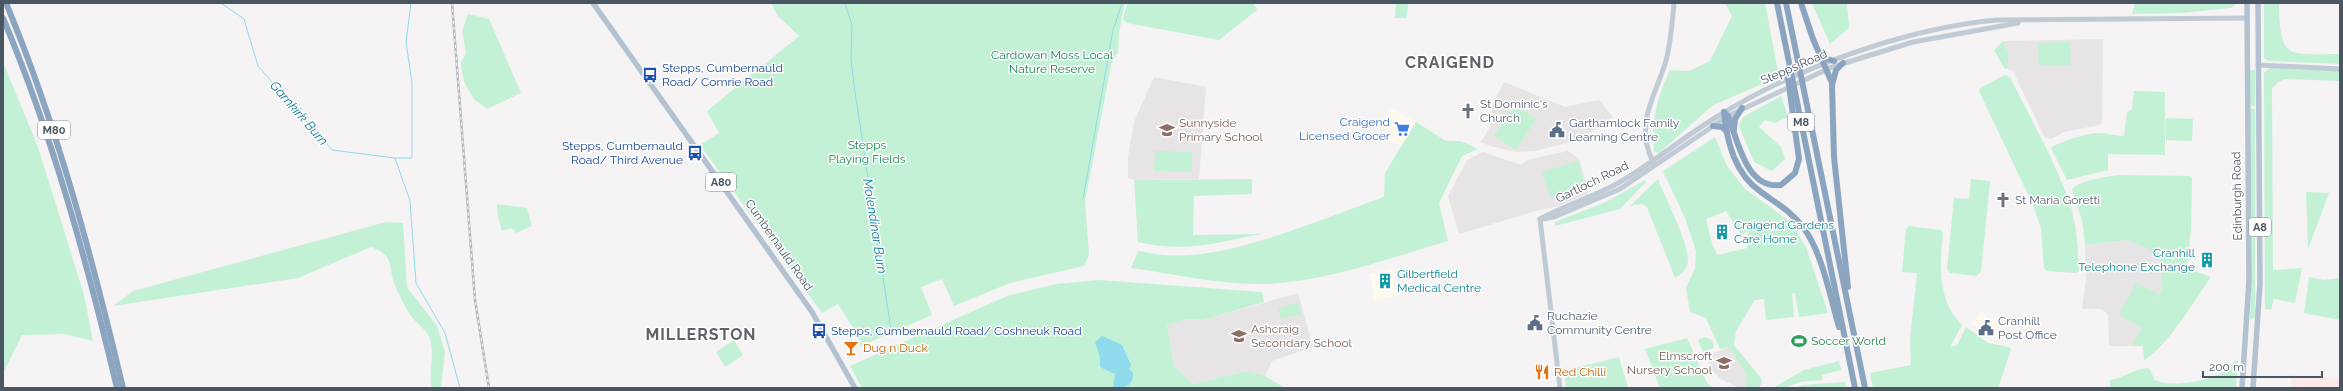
<svg xmlns="http://www.w3.org/2000/svg" width="2343" height="391" font-family="Raleway,sans-serif">
  <style>
    .commercial { fill: #fdf9ef }
    .education { fill: #e6e4e5 }
    .medical { fill: #fce8e6 }
    .green { fill: #c3f1d5; fill-rule: evenodd }
    .water { fill: #90daee }
    .lines { fill: none; stroke-linecap: round; stroke-linejoin: round }
    .stream { stroke: #90daee; stroke-width: 1 }
    .secondary { stroke: #c1cbd6; stroke-width: 5 }
    .primary { stroke: #b3c2d1; stroke-width: 5.5 }
    .motorway { stroke: #8ba5c1; stroke-width: 6 }
    .rail-casing { stroke: #b5b8bd; stroke-width: 2.5 }
    .rail { stroke: #fff; stroke-width: 1; stroke-dasharray: 3; stroke-linecap: butt }
    .labels { text-anchor: middle; dominant-baseline: central; stroke-width: 3; stroke-linejoin: round; paint-order: stroke }
    .shield { fill: #fff; stroke: #808990; stroke-width: 1 }
    .shield-label { font-size: 11px; font-weight: bold; fill: #4a5661 }
    .park-label { font-size: 12px; fill: #17864f; stroke: #fff }
    .street-label { font-size: 12px; fill: #4a5661; stroke: #fff }
    .transit-label { font-size: 12px; fill: #164399; stroke: #fff; text-anchor: start }
    .worship-label { font-size: 12px; fill: #5b616d; stroke: #fff; text-anchor: start }
    .shop-label { font-size: 12px; fill: #366cbe; stroke: #fff; text-anchor: end }
    .education-label { font-size: 12px; fill: #785e54; stroke: #fff; text-anchor: start }
    .service-label { font-size: 12px; fill: #4e5e75; stroke: #fff; text-anchor: start }
    .culture-label { font-size: 12px; fill: #0d838f; stroke: #fff; text-anchor: start }
    .leisure-label { font-size: 12px; fill: #27864d; stroke: #fff; text-anchor: start }
    .food-label { font-size: 12px; fill: #c56008; stroke: #fff; text-anchor: start }
    .water-label { font-size: 13px; font-style: italic; fill: #0c7c9b; stroke: #fff }
    .district-label { font-size: 16px; font-weight: bold; letter-spacing: 1px; fill: #5f6368; stroke: #fff }
  </style>
  <rect width="100%" height="100%" fill="#f5f3f3"/>
  <g class="commercial">
    <polygon points="1389,107 1416,122 1401,146 1386,138 1383,120"/>
    <polygon points="1393,268 1399,295 1374,301 1370,274"/>
    <polygon points="1981,311 1990,319 2002,322 1998,339 1971,324"/>
  </g>
  <g class="education">
    <polygon points="2103,39 2102,123 2099,125 2064,132 2051,139 2045,138 2013,71 2007,69 2009,53 2003,41"/>
    <polygon points="1154,77 1206,87 1199,179 1134,180 1128,178 1128,157 1134,122"/>
    <polygon points="1504,82 1565,107 1599,100 1613,117 1586,135 1566,143 1535,151 1516,152 1490,146 1481,142 1490,127 1493,102"/>
    <polygon points="1568,151 1579,159 1589,194 1559,206 1539,210 1459,234 1448,196 1467,160 1483,152 1521,165 1527,160"/>
    <polygon points="2127,240 2160,254 2162,290 2132,346 2109,346 2108,314 2102,309 2082,309 2086,279 2085,245"/>
    <polygon points="1298,293 1313,347 1272,361 1265,376 1248,371 1193,384 1174,366 1167,325 1186,319 1203,320"/>
    <polygon points="1729,347 1746,375 1745,388 1739,388 1721,379 1712,370 1706,356"/>
  </g>
  <polygon class="medical" points="2291,375 2340,379 2340,388 2291,388"/>
  <g class="green">
    <polygon points="771,3 1125,3 1119,32 1118,53 1113,57 1110,70 1085,202 1089,255 1084,266 1010,283 954,306 942,279 921,287 932,315 861,346 855,331 838,304 822,313 700,145 719,133 707,111 799,36 778,16"/>
    <polygon points="1127,3 1254,3 1257,10 1219,40 1127,23 1123,19"/>
    <polygon points="1396,3 1408,3 1407,18 1395,18"/>
    <path d="M1725 3H1765L1779 77 1713 105 1659 153 1654 151C1651 121 1657 97 1670 70L1689 71 1710 61 1732 16Z"/>
    <polygon points="1812,3 1847,3 1849,28 1830,44"/>
    <polygon points="2135,3 2237,3 2231,8 2181,13 2132,14"/>
    <path d="M2264 3H2279C2280 61 2287 54 2340 54V64L2269 61 2264 58Z"/>
    <polygon points="468,14 489,19 521,93 487,109 474,99 465,84 462,73 461,63 466,53 462,31"/>
    <polygon points="2003,41 2009,53 2007,69 2004,68 1994,50"/>
    <polygon points="2070,42 2071,65 2039,66 2038,43"/>
    <polygon points="3,62 38,147 84,295 93,341 64,334 22,335 3,373"/>
    <polygon points="2270,68 2340,71 2340,81 2285,79 2278,82 2272,89 2273,270 2302,268 2295,303 2274,299 2271,310 2265,309 2264,73"/>
    <polygon points="2249,70 2255,70 2255,106 2250,106"/>
    <path d="M2005 75 2010 77C2031 120 2056 162 2071 207 2077 228 2078 250 2079 271L2076 273 2047 271 2044 268 2041 228 2033 205 1979 91 1980 88Z"/>
    <path d="M2134 91 2165 92V155L2108 154V170L2067 180 2051 148 2053 146C2068 140 2083 134 2099 133 2105 133 2117 136 2124 136L2127 112 2132 109Z"/>
    <polygon points="1781,96 1788,117 1775,123 1765,120 1759,127 1781,147 1785,159 1772,171 1754,162 1739,126 1743,117"/>
    <polygon points="1514,105 1536,119 1516,150 1494,136"/>
    <polygon points="2250,109 2255,109 2255,317 2250,320 2252,260"/>
    <polygon points="2166,118 2193,119 2192,141 2166,140"/>
    <path d="M1416 122 1446 141H1461L1478 149 1462 156 1439 203 1448 241C1389 258 1327 282 1264 284 1220 285 1175 274 1131 268L1138 251C1147 252 1156 255 1165 255 1227 261 1324 218 1384 197L1385 173Z"/>
    <path d="M1715 137 1727 166 1745 189 1791 222 1806 247 1828 313 1799 317 1795 293 1790 294H1792L1794 317 1766 320 1764 299 1755 300 1736 331 1734 345 1761 378 1762 384 1758 388H1745L1746 375 1729 347 1720 349 1706 318 1690 312 1686 288 1695 268 1696 251 1685 218 1663 171ZM1726 211 1741 235 1748 231 1747 248 1718 255 1713 247 1706 219Z"/>
    <polygon points="1155,151 1192,152 1192,172 1154,171"/>
    <polygon points="1578,161 1585,187 1550,197 1542,172"/>
    <path d="M2118 175 2190 176 2192 178 2191 229 2187 268 2211 277C2194 301 2168 346 2144 360L2143 346H2132L2142 327 2119 315 2136 283 2159 294 2150 312 2162 290 2160 254 2127 240 2085 245 2082 220 2072 190C2077 180 2107 177 2118 175Z"/>
    <path d="M1252 179V194L1194 196 1193 235 1261 234C1215 243 1185 253 1138 242L1134 180Z"/>
    <path d="M1658 179C1665 198 1689 243 1688 261 1687 270 1681 274 1675 278L1647 207 1642 204 1630 206Z"/>
    <polygon points="1971,179 1990,181 1981,272 1976,276 1950,273 1947,269 1954,198 1969,199"/>
    <polygon points="1645,180 1646,182 1620,209 1555,226 1555,222 1606,202"/>
    <polygon points="2306,192 2329,193 2308,249"/>
    <polygon points="497,204 527,208 532,226 516,233 512,228 502,231 498,217"/>
    <path d="M386 222 403 223 407 287 437 326 445 352 441 388H432C428 374 435 355 430 339 427 329 414 322 409 313 404 304 398 294 395 285 387 265 396 256 371 247L298 278 113 306 133 291Z"/>
    <path d="M1909 226 1940 230 1943 233C1940 264 1937 301 1962 325L1950 347 1957 345 1966 327 1988 343 2009 347 2011 350 1998 388H1873L1870 373 1911 365 1910 339 1917 273 1902 272 1906 229Z"/>
    <polygon points="2309,277 2323,280 2340,278 2340,320 2304,313"/>
    <polygon points="1099,280 1262,292 1264,302 1203,320 1186,319 1167,325 1174,366 1193,384 1248,371 1265,376 1285,388 862,388 850,366 1007,296 1056,284"/>
    <polygon points="1298,302 1301,314 1281,319 1278,308"/>
    <polygon points="1705,337 1712,340 1714,348 1703,352 1698,340"/>
    <polygon points="1687,338 1707,383 1713,388 1660,388 1645,349"/>
    <polygon points="734,340 743,355 725,367 716,352"/>
    <polygon points="1619,357 1628,388 1566,388 1564,371"/>
    <polygon points="1839,361 1841,370 1822,375 1822,380 1800,382 1784,388 1773,388 1804,370"/>
    <path d="M2234 361H2238L2236 388H2110V380C2123 378 2137 368 2149 368L2155 380C2170 388 2209 381 2223 372 2227 369 2230 365 2234 361Z"/>
    <polygon points="1845,382 1846,388 1796,388 1803,385"/>
  </g>
  <path class="water" d="M1102 336 1122 345 1131 365 1129 369 1133 373C1134 386 1124 388 1113 388L1115 374 1100 367V357L1095 342Z"/>
  <g class="lines">
    <g class="stream">
      <polyline points="221,3 244,19 258,66 332,150 395,158 410,201 416,283 445,333 460,388"/>
      <polyline points="845,3 852,25 851,59 854,85 891,330"/>
      <polyline points="395,158 412,158 412,83 406,42 411,3"/>
      <polyline points="1083,199 1113,30 1122,3"/>
    </g>
    <g class="secondary">
      <polyline points="2258,65 2340,69"/>
      <path d="M1654 164C1634 126 1653 101 1665 64 1671 45 1672 23 1674 3"/>
      <path d="M1540 219C1565 205 1594 197 1620 182 1653 163 1682 138 1715 118 1792 69 1907 28 1997 20L2247 18"/>
      <polyline points="1540,219 1560,388"/>
      <polyline points="1543,219 1554,217 1620,189 1728,116 1832,67 1913,42 2018,23"/>
    </g>
    <g class="primary">
      <polyline points="593,3 812,312 855,388"/>
      <polyline points="2242,388 2249,280 2247,3"/>
      <polyline points="2253,388 2260,283 2258,3"/>
    </g>
    <g class="motorway">
      <path d="M6 3C58 128 92 257 123 388"/>
      <polyline points="1777,3 1855,388"/>
      <polyline points="1786,3 1865,388"/>
      <polyline points="1801,3 1813,39 1832,83"/>
      <path d="M3 18C53 137 87 262 117 388"/>
      <polyline points="1820,54 1824,58 1834,61"/>
      <polyline points="1843,63 1836,70 1832,85 1834,157 1848,287"/>
      <path d="M1724 112C1727 143 1735 174 1761 192 1776 203 1792 212 1803 227 1822 252 1830 296 1839 327"/>
      <path d="M1724 112 1728 116C1738 140 1746 190 1781 185L1795 173 1799 159 1788 78"/>
      <polyline points="1713,126 1722,127 1727,132"/>
      <polyline points="1734,129 1735,119 1742,108"/>
    </g>
    <defs>
      <polyline id="rail" points="452,3 475,300 489,388"/>
    </defs>
    <use href="#rail" class="rail-casing"/>
    <use href="#rail" class="rail"/>
  </g>
  <defs>
    <symbol id="bus-bare" viewBox="-9 -9 18 18"><path d="M-5-6H5V4H4V6H2V4H-2V6H-4V4H-5ZM-3.5-4V0h7V-4ZM-3.5 1.2v1.5H-2V1.2ZM2 1.2v1.5H3.5V1.2Z" fill="#1a4fb4" stroke="#fff" stroke-width="2.5" paint-order="stroke"/></symbol>
    <symbol id="church-bare" viewBox="-9 -9 18 18"><path d="M-1.2-6h2.4v3.5h3.3v2.4h-3.3V6h-2.4V-.1h-3.3v-2.4h3.3Z" fill="#6b7280" stroke="#fff" stroke-width="2.5" paint-order="stroke"/></symbol>
    <symbol id="supermarket-bare" viewBox="-9 -9 18 18"><path d="M-6-5.5h2.5l.6 2H6L4.5 2H-2.5L-4.4-4H-6ZM-1.5 3.2a1.3 1.3 0 1 0 .1 0ZM3 3.2a1.3 1.3 0 1 0 .1 0Z" fill="#3f7fe0" stroke="#fff" stroke-width="2.5" paint-order="stroke"/></symbol>
    <symbol id="school-bare" viewBox="-9 -9 18 18"><path d="M0-5L7-2L0 1L-7-2ZM-4 1L0 2.5L4 1V4Q0 6-4 4Z" fill="#8d6e63" stroke="#fff" stroke-width="2.5" paint-order="stroke"/></symbol>
    <symbol id="civic-bare" viewBox="-9 -9 18 18"><path d="M-.6-6.5H3V-4.5H.6V-3L4-1V1h2V6H-6V1h2V-1L-.6-3ZM-1.2 2.5V6h2.4V2.5Z" fill="#5c6f8a" stroke="#fff" stroke-width="2.5" paint-order="stroke"/></symbol>
    <symbol id="building-bare" viewBox="-9 -9 18 18"><path d="M-4-6H4V6H1V3H-1V6H-4ZM-2.5-4.3h1.7v1.8h-1.7ZM.8-4.3h1.7v1.8H.8ZM-2.5-1h1.7V.8h-1.7ZM.8-1h1.7V.8H.8Z" fill="#0f9aa8" stroke="#fff" stroke-width="2.5" paint-order="stroke"/></symbol>
    <symbol id="stadium-bare" viewBox="-9 -9 18 18"><path d="M0-5a6.5 5 0 1 0 0 10a6.5 5 0 1 0 0-10ZM-3.5-1.8h7v3.6h-7Z" fill="#2e9e5b" stroke="#fff" stroke-width="2.5" paint-order="stroke"/></symbol>
    <symbol id="bar-bare" viewBox="-9 -9 18 18"><path d="M-6-5H6L.8 .8V4.5H3.5V6h-7V4.5H-.8V.8Z" fill="#e8710a" stroke="#fff" stroke-width="2.5" paint-order="stroke"/></symbol>
    <symbol id="restaurant-bare" viewBox="-9 -9 18 18"><path d="M-5-6h1v4h1v-4h1v4h1v-4h1v5L-1.5 .5V6h-2V.5L-5-1ZM5-6V6H3V1.5H1.5Q1.5-4 5-6Z" fill="#e8710a" stroke="#fff" stroke-width="2.5" paint-order="stroke"/></symbol>
  </defs>
  <g fill-rule="evenodd">
    <use href="#bus-bare" x="639" y="64" width="22" height="22"/>
    <use href="#church-bare" x="1457" y="100" width="22" height="22"/>
    <use href="#supermarket-bare" x="1391" y="118" width="22" height="22"/>
    <use href="#school-bare" x="1156" y="119" width="22" height="22"/>
    <use href="#civic-bare" x="1546" y="119" width="22" height="22"/>
    <use href="#bus-bare" x="684" y="142" width="22" height="22"/>
    <use href="#church-bare" x="1992" y="189" width="22" height="22"/>
    <use href="#building-bare" x="1711" y="221" width="22" height="22"/>
    <use href="#building-bare" x="2196" y="249" width="22" height="22"/>
    <use href="#building-bare" x="1374" y="270" width="22" height="22"/>
    <use href="#civic-bare" x="1524" y="312" width="22" height="22"/>
    <use href="#civic-bare" x="1975" y="317" width="22" height="22"/>
    <use href="#bus-bare" x="808" y="320" width="22" height="22"/>
    <use href="#school-bare" x="1228" y="325" width="22" height="22"/>
    <use href="#stadium-bare" x="1788" y="330" width="22" height="22"/>
    <use href="#bar-bare" x="840" y="337" width="22" height="22"/>
    <use href="#school-bare" x="1713" y="352" width="22" height="22"/>
    <use href="#restaurant-bare" x="1531" y="361" width="22" height="22"/>
  </g>
  <g class="labels">
    <g class="shield">
      <rect x="1788" y="113" width="26" height="18" rx="3"/>
      <rect x="38" y="121" width="32" height="18" rx="3"/>
      <rect x="706" y="173" width="30" height="18" rx="3"/>
      <rect x="2249" y="218" width="22" height="18" rx="3"/>
    </g>
    <g class="shield-label">
      <text x="1801" y="122">M8</text>
      <text x="54" y="130">M80</text>
      <text x="721" y="182">A80</text>
      <text x="2260" y="227">A8</text>
    </g>
    <g class="park-label">
      <text x="1052" y="55">Cardowan Moss Local<tspan x="1052" dy="14">Nature Reserve</tspan></text>
      <text x="867" y="145">Stepps<tspan x="867" dy="14">Playing Fields</tspan></text>
    </g>
    <g class="street-label">
      <text transform="translate(1794 67) rotate(-23)">Stepps Road</text>
      <text transform="translate(1592 182) rotate(-26)">Gartloch Road</text>
      <text transform="translate(2237 196) rotate(-91)">Edinburgh Road</text>
      <text transform="translate(779 245) rotate(55)">Cumbernauld Road</text>
    </g>
    <g class="transit-label">
      <text x="662" y="68">Stepps, Cumbernauld<tspan x="662" dy="14">Road/ Comrie Road</tspan></text>
      <text x="683" y="146" text-anchor="end">Stepps, Cumbernauld<tspan x="683" dy="14">Road/ Third Avenue</tspan></text>
      <text x="831" y="331">Stepps, Cumbernauld Road/ Coshneuk Road</text>
    </g>
    <g class="worship-label">
      <text x="1480" y="104">St Dominic's<tspan x="1480" dy="14">Church</tspan></text>
      <text x="2015" y="200">St Maria Goretti</text>
    </g>
    <g class="shop-label">
      <text x="1390" y="122">Craigend<tspan x="1390" dy="14">Licensed Grocer</tspan></text>
    </g>
    <g class="education-label">
      <text x="1179" y="123">Sunnyside<tspan x="1179" dy="14">Primary School</tspan></text>
      <text x="1251" y="329">Ashcraig<tspan x="1251" dy="14">Secondary School</tspan></text>
      <text x="1712" y="356" text-anchor="end">Elmscroft<tspan x="1712" dy="14">Nursery School</tspan></text>
    </g>
    <g class="service-label">
      <text x="1569" y="123">Garthamlock Family<tspan x="1569" dy="14">Learning Centre</tspan></text>
      <text x="1547" y="316">Ruchazie<tspan x="1547" dy="14">Community Centre</tspan></text>
      <text x="1998" y="321">Cranhill<tspan x="1998" dy="14">Post Office</tspan></text>
    </g>
    <g class="culture-label">
      <text x="1734" y="225">Craigend Gardens<tspan x="1734" dy="14">Care Home</tspan></text>
      <text x="2195" y="253" text-anchor="end">Cranhill<tspan x="2195" dy="14">Telephone Exchange</tspan></text>
      <text x="1397" y="274">Gilbertfield<tspan x="1397" dy="14">Medical Centre</tspan></text>
    </g>
    <g class="leisure-label">
      <text x="1811" y="341">Soccer World</text>
    </g>
    <g class="food-label">
      <text x="863" y="348">Dug n Duck</text>
      <text x="1554" y="372">Red Chilli</text>
    </g>
    <g class="water-label">
      <text transform="translate(299 113) rotate(49)">Garnkirk Burn</text>
      <text transform="translate(875 226) rotate(81)">Molendinar Burn</text>
    </g>
    <g class="district-label">
      <text x="1450" y="62">CRAIGEND</text>
      <text x="701" y="334">MILLERSTON</text>
    </g>
  </g>
  <rect width="2343" height="391" fill="none" stroke="#4a5661" stroke-width="8"/>
  <path d="M2203 371v6h119v-6" fill="none" stroke="#4a5661" stroke-width="2"/>
  <text x="2209" y="371" font-size="12" fill="#4a5661" stroke="#ffffff" stroke-width="3" paint-order="stroke">200 m</text>
</svg>
